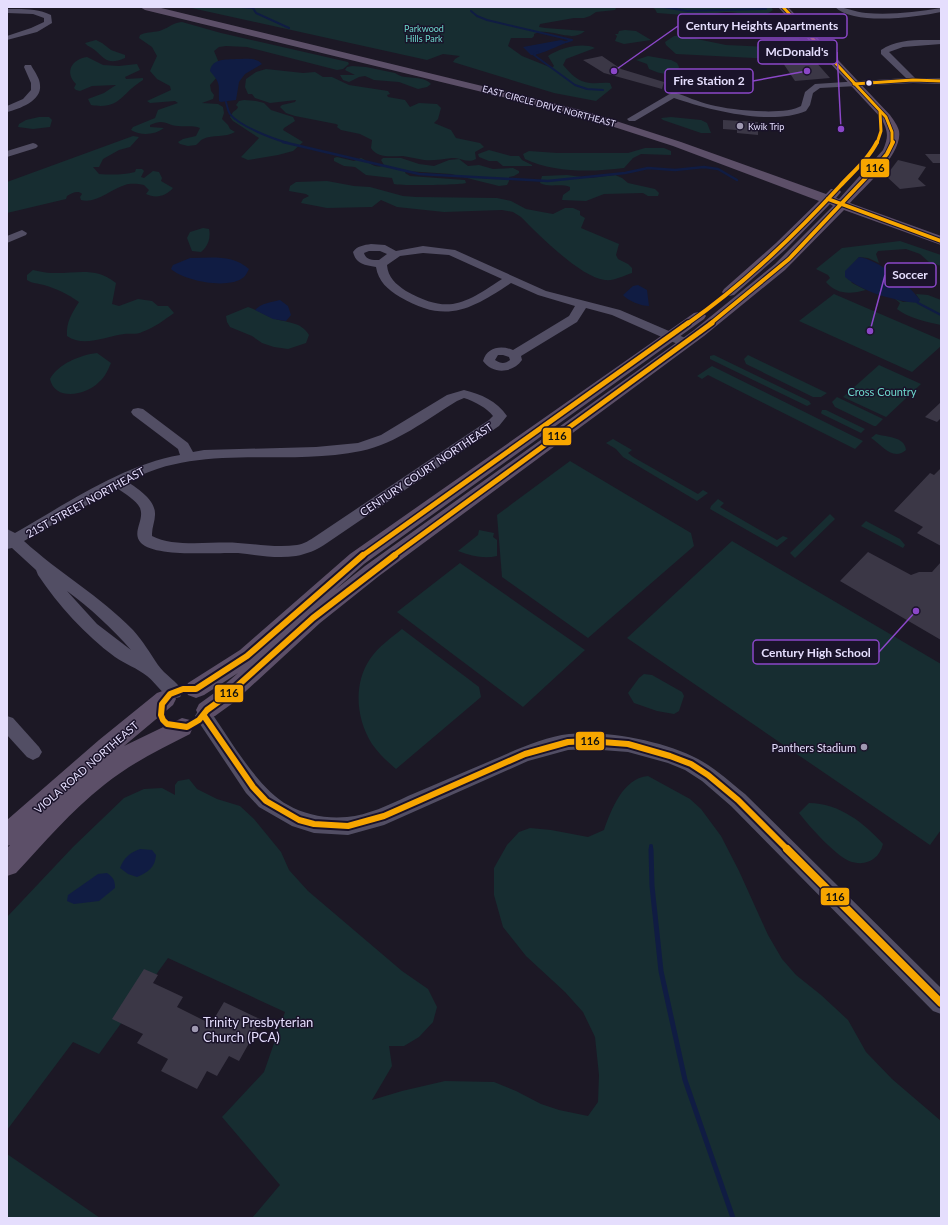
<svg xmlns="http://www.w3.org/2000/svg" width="948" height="1225" font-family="Lato,sans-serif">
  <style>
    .green { fill: #172d31 }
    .water { fill: #101c43 }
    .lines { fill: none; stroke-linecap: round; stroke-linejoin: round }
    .stream-far3 { stroke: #101c43; stroke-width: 2 }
    .stream-far2 { stroke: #101c43; stroke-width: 2.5 }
    .stream-far1 { stroke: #101c43; stroke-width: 4 }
    .stream { stroke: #101c43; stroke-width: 5 }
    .building { fill: #3b3746 }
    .minor { fill: #524e64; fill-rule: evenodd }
    .major { fill: #5c4f68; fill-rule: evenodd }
    .bus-1-far4-casing { stroke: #1a132a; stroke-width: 4.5 }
    .bus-1-far3-casing { stroke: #1a132a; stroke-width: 6 }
    .bus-1-far2-casing { stroke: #1a132a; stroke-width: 8 }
    .bus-1-far1-casing { stroke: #1a132a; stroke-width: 10 }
    .bus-1-casing { stroke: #1a132a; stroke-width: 11 }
    .bus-1-far4 { stroke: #f7a600; stroke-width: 3 }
    .bus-1-far3 { stroke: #f7a600; stroke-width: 4 }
    .bus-1-far2 { stroke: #f7a600; stroke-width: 5 }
    .bus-1-far1 { stroke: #f7a600; stroke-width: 6 }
    .bus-1 { stroke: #f7a600; stroke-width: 8 }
    .bus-dot { fill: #e5defd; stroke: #1a132a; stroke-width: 1.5 }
    .poi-dot { fill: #9f99b1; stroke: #1a132a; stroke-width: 1.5 }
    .labels { text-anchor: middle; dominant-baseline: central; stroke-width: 3; stroke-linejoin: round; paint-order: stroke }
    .far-park-label { font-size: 9px; fill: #6dd9cc; stroke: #1a132a }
    .far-street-label { font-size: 9px; fill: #e5defd; stroke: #1a132a }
    .far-poi-label { font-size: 9px; fill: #e5defd; stroke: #1a132a; text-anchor: start }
    .park-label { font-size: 11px; fill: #6dd9cc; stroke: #1a132a }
    .street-label { font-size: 11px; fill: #e5defd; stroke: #1a132a }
    .poi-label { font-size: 11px; fill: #e5defd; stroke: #1a132a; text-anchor: end }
    .near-poi-label { font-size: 13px; fill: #e5defd; stroke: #1a132a; text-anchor: start }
    .leader { fill: none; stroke: #8b47c8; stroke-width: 1.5 }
    .callout-dot { fill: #8b47c8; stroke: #1a132a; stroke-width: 1.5 }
    .callout { fill: #1a132a; stroke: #8b47c8; stroke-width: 1.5 }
    .callout-label { font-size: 12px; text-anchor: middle; font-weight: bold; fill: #e5defd }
    .line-badge { stroke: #1a132a; stroke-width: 1.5 }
    .pale-badge-label { font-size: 11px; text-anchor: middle; font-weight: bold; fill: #111 }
  </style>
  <rect width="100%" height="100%" fill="#1c1825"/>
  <g class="green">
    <path d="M187 7H614L616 8 615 10 596 12 590 16 584 18H574L540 24 539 27 545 28 585 31C571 44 549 26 534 34V36L532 38H511L508 46 522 56 552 68 554 66 548 56C560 48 582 42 595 48L566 59 563 65C571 74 578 82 590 83 597 84 603 82 610 83L612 88 596 101 554 93 453 62 455 59 460 56 443 54 427 60Z"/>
    <path d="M651 7H771L773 10C757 23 743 11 726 12 713 13 701 17 689 19L684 18V15L657 13 655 9Z"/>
    <polygon points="782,21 792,25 802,44 800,47 802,52 785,58 775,59 676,54 666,45 665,42 674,36 682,36 726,45 771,47 782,41 784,37 784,31 776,23"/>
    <path d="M182 22 221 33 348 62 349 64 343 69 337 70 247 47 226 46 219 47 214 51 219 63 218 76 210 85 211 91 214 95 213 99 202 103 218 104 223 107 224 113 222 119 228 125 230 129 235 132C225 138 213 134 203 139 200 140 199 143 196 145L188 146 180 144 178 142 183 139 196 136 200 128C192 125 186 127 178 126 166 125 164 118 150 125V127L164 128C155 135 141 136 131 130L133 127 155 118 158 110 178 103 175 101 150 103 147 101 171 90 170 86 157 79 150 71 157 56 152 47 139 38 140 35C148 31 155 33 162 30 170 27 172 23 182 22Z"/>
    <polygon points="625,30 636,31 651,40 624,44 615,41 617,36 615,34 618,34 619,31"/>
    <path d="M96 40 102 43 111 50 125 55V58C109 65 106 60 96 51 92 47 88 47 85 43Z"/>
    <path d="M648 56 671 60 677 63 679 67 678 71C669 77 658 73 649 69L647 64 636 60Z"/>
    <path d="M87 57 103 65 119 66 137 64 140 70 125 77 126 79 143 78V80C121 93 121 110 91 105L88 99 104 93 116 85 92 86 80 91 76 90 74 88 76 84C64 72 72 59 87 57Z"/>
    <path d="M352 66 366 67 395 73C405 81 422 74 431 84L427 87 418 89 399 82 374 80 365 76 359 77 349 82 343 80 340 75H355L345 70 347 67Z"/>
    <path d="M266 69 303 73 315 72 323 77H332L349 85 388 91 390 94 387 95 388 97 405 100 410 107 419 103 437 104 441 108 438 119 434 123 451 130 456 138 480 143 484 147 475 152 476 159C467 164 461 157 452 158 442 159 434 161 424 160 417 159 410 157 403 156 392 156 378 159 371 148L372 140 360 134 341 130 337 127 338 125 336 124 295 116 286 113 280 107 282 105 295 102 296 100 270 103 255 98 252 94H248L245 87 246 79 256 72Z"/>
    <polygon points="244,100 256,101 264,103 271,110 293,117 295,121 284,128 283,130 303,142 293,151 278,155 248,160 241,157 259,138 233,121 230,117 233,112 237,109 238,107 236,105 239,101"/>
    <polygon points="39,117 49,117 52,120 50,127 33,129 18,127 19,124 26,120"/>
    <polygon points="671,117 701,120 707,123 711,133 701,133 663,120 661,118"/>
    <path d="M133 136 139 137 130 147 119 150 103 159 99 167H93L99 174C111 175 123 175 135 172L136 169H142L144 171 141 177 144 178 153 171 159 172 162 178 161 181 173 188C166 196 156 199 146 194L149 190 144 185C138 184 131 183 125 185 111 189 96 204 81 200L80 197 82 194C78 190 72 193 67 196L66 199 7 213V182Z"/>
    <path d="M645 148H664L671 151V155L641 154 633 158 624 168C593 172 554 173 525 159L523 154 529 151 557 153H628Z"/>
    <polygon points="489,150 511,156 519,156 522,160 532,165 532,166 503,166 497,161 489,161 479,157 478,154"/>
    <path d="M337 157 354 161 361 158C369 161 374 170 384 165L381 160 383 158H401L419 164 434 166 449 160 459 159 468 166 479 165 493 169 513 168 519 171V173L514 176 509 177V181L507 185 499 186 451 174 406 171 405 173 410 176 465 180 466 183C461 185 400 186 394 184L392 178 366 175 355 167 344 166 334 161V158Z"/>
    <path d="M567 175 590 178 615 175 622 178 628 183 655 189 659 193 658 196H648L643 193 604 194 586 201 562 200 563 195 570 190V187C560 183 549 188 540 183L542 176Z"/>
    <path d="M327 181 354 186 370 187 403 196 416 197 497 198 511 201 526 209 542 212 553 214 565 208H573L580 211V215L585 218 581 228 619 244 616 255 618 259 628 264 632 268V273C623 276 614 281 605 280 580 277 539 235 521 217L513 212 502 210 444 212 397 207 381 200 372 207 327 208 301 203 303 199 309 196 306 194 289 191 290 186 296 182Z"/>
    <path d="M203 228 209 229C211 238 208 246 201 252L192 251 187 238 190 232Z"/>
    <path d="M900 241 941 255V266L929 262 920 254 906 249 878 251 876 254 879 263 868 258 859 257 846 271 852 283 866 290C851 294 837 295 826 282L830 278 828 275 816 269 842 248Z"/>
    <path d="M33 270C39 271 46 273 52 273 76 274 95 266 116 283L112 304 119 306 138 299 152 301 158 306H168L174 313C164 320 154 328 142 332 136 335 130 333 124 334 106 336 84 348 67 336 66 322 72 313 79 302 68 294 57 289 44 285 37 283 33 284 27 280V275Z"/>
    <polygon points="834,294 941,340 941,346 912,372 799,321"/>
    <path d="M916 294 928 295 941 300V325C926 322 909 318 897 309L900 303 894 298 903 302 920 300Z"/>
    <path d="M248 307C257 310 264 315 272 318 286 323 301 321 309 335L306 343 288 349 274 347 262 343 252 336 230 327 227 322 226 316Z"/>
    <path d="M97 353 111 363C108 370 105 377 99 382 87 395 55 402 50 379 58 364 80 355 97 353Z"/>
    <polygon points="714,355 809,401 811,404 807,406 710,359 710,356"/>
    <polygon points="748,355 827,393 821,397 813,397 746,364 744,359"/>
    <polygon points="879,365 921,384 886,417 843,397"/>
    <polygon points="712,366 863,441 855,449 708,375 702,379 697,376"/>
    <polygon points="837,397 883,419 876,426 874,426 835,407 832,402"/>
    <polygon points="822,410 826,410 865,429 861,433 822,414 821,413"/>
    <path d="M876 434C885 437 905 436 906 450 893 462 881 444 871 438Z"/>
    <polygon points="613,439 632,450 628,453 633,457 698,494 703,490 708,493 697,501 623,457 616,449 606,443"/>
    <polygon points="570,461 691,533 694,546 588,638 502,577 497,515"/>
    <polygon points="718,499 724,503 720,507 777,540 783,536 788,538 777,547 710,509 711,506"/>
    <polygon points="830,514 835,519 795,558 790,553"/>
    <polygon points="866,521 900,539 905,545 903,548 861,526"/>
    <path d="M479 530 494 533 493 537 497 540V556C484 559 471 556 458 551L478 535Z"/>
    <polygon points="732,541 941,664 941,830 930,845 627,638"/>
    <polygon points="460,563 585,650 523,707 397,612"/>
    <path d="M402 629 479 687 481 697 396 769C387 761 379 754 372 744 356 719 353 684 370 659 378 647 391 638 402 629Z"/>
    <polygon points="644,674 652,675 682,692 684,696 679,711 674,714 657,711 634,703 628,693 639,678"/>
    <path d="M648 776 690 799 701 809 721 836 739 871 768 935 782 959 796 975 821 995 848 1020 866 1052 892 1079 941 1121V1218H252L280 1185 222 1117 264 1072 285 1012 168 958 99 1054 73 1042 7 1130V917L73 847 124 798 144 789 162 788 175 795V785L178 781 189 779 197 789 217 799 240 806 254 819 281 852 289 870 308 891 402 971 428 989 437 1007 433 1022 419 1037 404 1046H389L392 1066 372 1100 402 1091 445 1081 494 1082 516 1091 541 1104 559 1110 588 1116 598 1102 599 1075 595 1037 583 1012 565 992 526 956 503 927 494 895V868L507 845 519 832 530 828 551 830 588 837 604 830C611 810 623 778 648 776Z"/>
    <path d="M809 803C839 803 864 823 883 844 879 860 865 867 849 861 835 855 809 826 799 813Z"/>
    <polygon points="7,1154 100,1218 7,1218"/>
  </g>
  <g class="water">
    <path d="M561 40 568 42C560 45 538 56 531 55L523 47Z"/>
    <path d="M236 59C244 59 257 57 262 64L245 74 239 82 236 100 221 102 219 101C218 85 222 85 210 71 212 58 226 60 236 59Z"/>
    <path d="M859 257C879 260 908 284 920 300L918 303C895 301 862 292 845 277V271Z"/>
    <path d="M190 258C211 258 232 254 249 269 248 271 246 275 244 277 229 290 184 281 171 269L173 265Z"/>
    <path d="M638 285 647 290 649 306C641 306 628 301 623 295L633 286Z"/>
    <path d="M280 300 288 306 291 315 286 321 273 319 255 310C261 303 272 302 280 300Z"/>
    <path d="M140 849 152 850 156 855C155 868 148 872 137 877L128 874 120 868C124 857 130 853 140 849Z"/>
    <path d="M107 873C113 877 115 880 115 888L99 901 74 904 67 901 68 895 98 874Z"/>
  </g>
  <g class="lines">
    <g class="stream-far3">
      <polyline points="224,7 241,7"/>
      <polyline points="242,7 253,8 256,13 289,28"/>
      <polyline points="664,7 687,11 766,9"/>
      <polyline points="471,11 477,16 487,20 572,40 566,42"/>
      <polyline points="538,52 534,55 575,85 587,89 603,90"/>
      <path d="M226 102C227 106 228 111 230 114 239 126 273 139 288 143"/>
    </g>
    <g class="stream-far2">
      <polyline points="283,142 419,174 548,181 625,173 648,168 675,170 704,167 718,169 737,180"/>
      <polyline points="918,303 941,315"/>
    </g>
    <polyline class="stream-far1" points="651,846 651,850"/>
    <polyline class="stream" points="651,849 652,886 661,971 685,1080 733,1218"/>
  </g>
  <g class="building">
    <polygon points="737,18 773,29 759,36 755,35 748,38 720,30 731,25 727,20"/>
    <polygon points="602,56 621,69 664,82 662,89 604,73 583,60"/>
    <polygon points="810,59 811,61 815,61 830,78 795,81 783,63"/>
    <polygon points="723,120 758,122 758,135 737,133 737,130 723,129"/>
    <polygon points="925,154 941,154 941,163 933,163"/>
    <polygon points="898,160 926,167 918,179 926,186 900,189 886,176"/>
    <polygon points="941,402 941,418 937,422 925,417"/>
    <polygon points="941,468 941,546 917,533 923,527 894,511 930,473 934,475"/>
    <polygon points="868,552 911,575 919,572 932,572 941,562 941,640 840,581"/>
    <polygon points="144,969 158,975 153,983 183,997 177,1007 211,1024 224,1002 262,1020 239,1061 229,1056 217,1076 207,1071 197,1089 161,1071 168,1059 137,1043 143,1034 112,1019"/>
  </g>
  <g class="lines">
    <g class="minor">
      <path d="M835 7C846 7 855 12 866 13 891 15 916 12 941 8V12C917 17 854 26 835 7Z"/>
      <path d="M7 9C22 9 37 8 51 15L52 23 37 32 7 40V36L31 28 44 22V18L33 14 7 13Z"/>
      <path d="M941 40V44L903 47 889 52 915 78H941V84L913 83 820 88 813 93 810 105 806 111C771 126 709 110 674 98L635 121H629L627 119 673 92C686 96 698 102 711 105 730 110 785 116 801 106L805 92 815 84 906 78 881 54V50C898 38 921 40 941 40Z"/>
      <path d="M25 65H31L32 67C35 72 40 79 40 85 42 101 19 109 7 112V106L23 99 31 90V83L24 67Z"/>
      <polygon points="33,143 36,144 38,146 36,148 7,157 7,151"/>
      <polygon points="22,230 27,233 26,235 7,243 7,236"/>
      <path d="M371 244 385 245 396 251 423 246 455 250 546 291 620 310 690 340 692 343 690 346H682L612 315 586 308 577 322 521 356 522 360C513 373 493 375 483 361 487 347 501 345 513 350L569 316 575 306 538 295 511 283C470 310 446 324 400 297 388 290 378 281 376 267 364 265 356 264 353 252 357 246 364 245 371 244ZM369 251H380L387 254 379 260C372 260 366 260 364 253ZM423 253 449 255 502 279C464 304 449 315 406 291 396 284 388 278 387 265L400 256ZM498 355H503L509 357 510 360C505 364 501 364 495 360Z"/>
      <path d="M464 390C481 394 497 401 507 416L499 426 327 543C317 550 307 554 296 556 276 559 257 555 238 553 217 552 156 558 141 543 131 533 145 520 140 508 136 500 125 494 117 488L24 541C59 573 100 596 133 630 143 641 150 653 158 665 165 675 177 681 183 692L180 697C165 702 158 684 147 676 137 668 125 664 115 657 84 634 59 606 38 575L36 570 12 548 7 549V529L15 533C66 504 122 465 180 455L178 449 133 415 131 412 133 409 138 408 143 409 188 443 193 452 204 450 316 447 358 443 381 435 447 395ZM464 398C474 401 487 408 493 416L489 420 316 536C310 540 304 544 297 545 277 548 258 544 238 543 213 541 175 548 152 536V534C152 527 155 521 155 515 156 500 138 489 128 482 197 442 286 467 361 451 396 444 427 419 457 401ZM67 591C90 608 112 628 131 650L97 624Z"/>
      <path d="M204 709 210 711C231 740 257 788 288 805 305 815 327 819 347 817 368 815 389 805 408 796 435 785 461 773 488 762 511 752 543 737 569 734 606 730 665 741 698 759 715 768 730 782 745 794L941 988V1014L933 1011 731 806 702 781 685 770 668 763 628 752 589 749 568 750 528 761 384 825 348 835 314 833 292 826 259 807 246 793 198 721 195 716 198 711Z"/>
      <polygon points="7,716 13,718 39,747 42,752 39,757 33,760 27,757 7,735"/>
    </g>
    <g class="major">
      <path d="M140 7H157L585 111 681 142 826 194 831 189H839L841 192 836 198 839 199 883 150C889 136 888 131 881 118L778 7H788L890 115C893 119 898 126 899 131 903 154 864 187 850 203L941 236V245L844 210 785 270 704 336 379 576 320 623 233 703 215 716 207 719 199 716 196 710 199 704 217 691 238 673 204 695 196 698 188 695 185 689 188 683 240 650 350 554 694 313 699 312 704 313 706 316 704 319 364 564 335 590 365 566 694 330 775 264 833 206 830 204 786 249 734 295 729 296 724 295 722 292 724 289 776 243 819 201 673 146 577 115 145 10Z"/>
      <path d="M165 690 173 693 176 699 173 705 124 746 182 718 190 720 193 727 190 734C160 749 130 764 104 785 71 811 44 843 16 873L7 876V848L10 845 7 846V820L99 740 157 693Z"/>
    </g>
    <defs>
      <g id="bus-1-far4">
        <polyline points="783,7 886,117 892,132 892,143"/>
        <polyline points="854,84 913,80 941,81"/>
        <polyline points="877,143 881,131 880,112"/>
      </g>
      <g id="bus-1-far3">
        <polyline points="828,199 941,241"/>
        <path d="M687 324C743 285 794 236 840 186 853 172 869 158 877 142"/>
        <polyline points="710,324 789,259 877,166 887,154 893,142"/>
      </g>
      <g id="bus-1-far2">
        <polyline points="362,556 688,323"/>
        <polyline points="393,556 712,323"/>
      </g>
      <g id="bus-1-far1">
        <polyline points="363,555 247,656 196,689 183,689 170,694 162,704 161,715 163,720 167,724 187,727 199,720 207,710 225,697 313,618 395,555"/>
        <polyline points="204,716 253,787 266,801 299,820 314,824 348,826 384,816 525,754 568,742 589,741 628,744 670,756 691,764 708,775 738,800 788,850"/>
      </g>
      <polyline id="bus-1" points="787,849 941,1003"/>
    </defs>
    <use href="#bus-1-far4" class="bus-1-far4-casing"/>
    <use href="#bus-1-far3" class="bus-1-far3-casing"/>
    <use href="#bus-1-far2" class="bus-1-far2-casing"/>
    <use href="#bus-1-far1" class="bus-1-far1-casing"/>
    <use href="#bus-1" class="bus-1-casing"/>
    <use href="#bus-1-far4" class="bus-1-far4"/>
    <use href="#bus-1-far3" class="bus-1-far3"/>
    <use href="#bus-1-far2" class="bus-1-far2"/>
    <use href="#bus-1-far1" class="bus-1-far1"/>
    <use href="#bus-1" class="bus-1"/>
  </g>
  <circle class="bus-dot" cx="869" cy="83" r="3.5"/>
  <g class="poi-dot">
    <circle cx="740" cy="126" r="4"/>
    <circle cx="864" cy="747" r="4"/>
    <circle cx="195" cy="1029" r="4"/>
  </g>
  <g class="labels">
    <g class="far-park-label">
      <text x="424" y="28">Parkwood<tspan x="424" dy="10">Hills Park</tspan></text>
    </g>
    <g class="far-street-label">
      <text transform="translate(549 106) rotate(15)">EAST CIRCLE DRIVE NORTHEAST</text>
    </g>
    <g class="far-poi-label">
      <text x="748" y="126">Kwik Trip</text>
    </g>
    <g class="park-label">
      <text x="882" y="391">Cross Country</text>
    </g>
    <g class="street-label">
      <text transform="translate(426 469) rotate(-34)">CENTURY COURT NORTHEAST</text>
      <text transform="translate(85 502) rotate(-29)">21ST STREET NORTHEAST</text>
      <text transform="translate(86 767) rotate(-41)">VIOLA ROAD NORTHEAST</text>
    </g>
    <g class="poi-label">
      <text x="856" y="747">Panthers Stadium</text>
    </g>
    <g class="near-poi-label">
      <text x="203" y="1022">Trinity Presbyterian<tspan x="203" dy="15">Church (PCA)</tspan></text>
    </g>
  </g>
  <path class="leader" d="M614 71L678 26M841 129L837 52M807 71L753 81M870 331L885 275M916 611L879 652"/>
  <g class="callout-dot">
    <circle cx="614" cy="71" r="4"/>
    <circle cx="841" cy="129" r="4"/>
    <circle cx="807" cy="71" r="4"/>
    <circle cx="870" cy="331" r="4"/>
    <circle cx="916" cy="611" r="4"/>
  </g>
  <g class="callout">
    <rect x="678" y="14" width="169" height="24" rx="4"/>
    <rect x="758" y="40" width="79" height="24" rx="4"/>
    <rect x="665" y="69" width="88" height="24" rx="4"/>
    <rect x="885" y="263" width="51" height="24" rx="4"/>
    <rect x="753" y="640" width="126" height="24" rx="4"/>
  </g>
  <g class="callout-label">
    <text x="762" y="30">Century Heights Apartments</text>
    <text x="797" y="56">McDonald's</text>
    <text x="709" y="85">Fire Station 2</text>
    <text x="910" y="279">Soccer</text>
    <text x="816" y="657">Century High School</text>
  </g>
  <g class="line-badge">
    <rect x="860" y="158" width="30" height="20" rx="4" fill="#f7a600"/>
    <rect x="542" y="427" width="30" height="19" rx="4" fill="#f7a600"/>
    <rect x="214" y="684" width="30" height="19" rx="4" fill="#f7a600"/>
    <rect x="575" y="731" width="30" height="20" rx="4" fill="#f7a600"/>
    <rect x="820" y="887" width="30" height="19" rx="4" fill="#f7a600"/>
  </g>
  <g class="pale-badge-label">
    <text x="875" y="172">116</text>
    <text x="557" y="440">116</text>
    <text x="229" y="697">116</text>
    <text x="590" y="745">116</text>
    <text x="835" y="901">116</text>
  </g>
  <rect width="948" height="1225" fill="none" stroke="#e5defd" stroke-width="16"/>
</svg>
